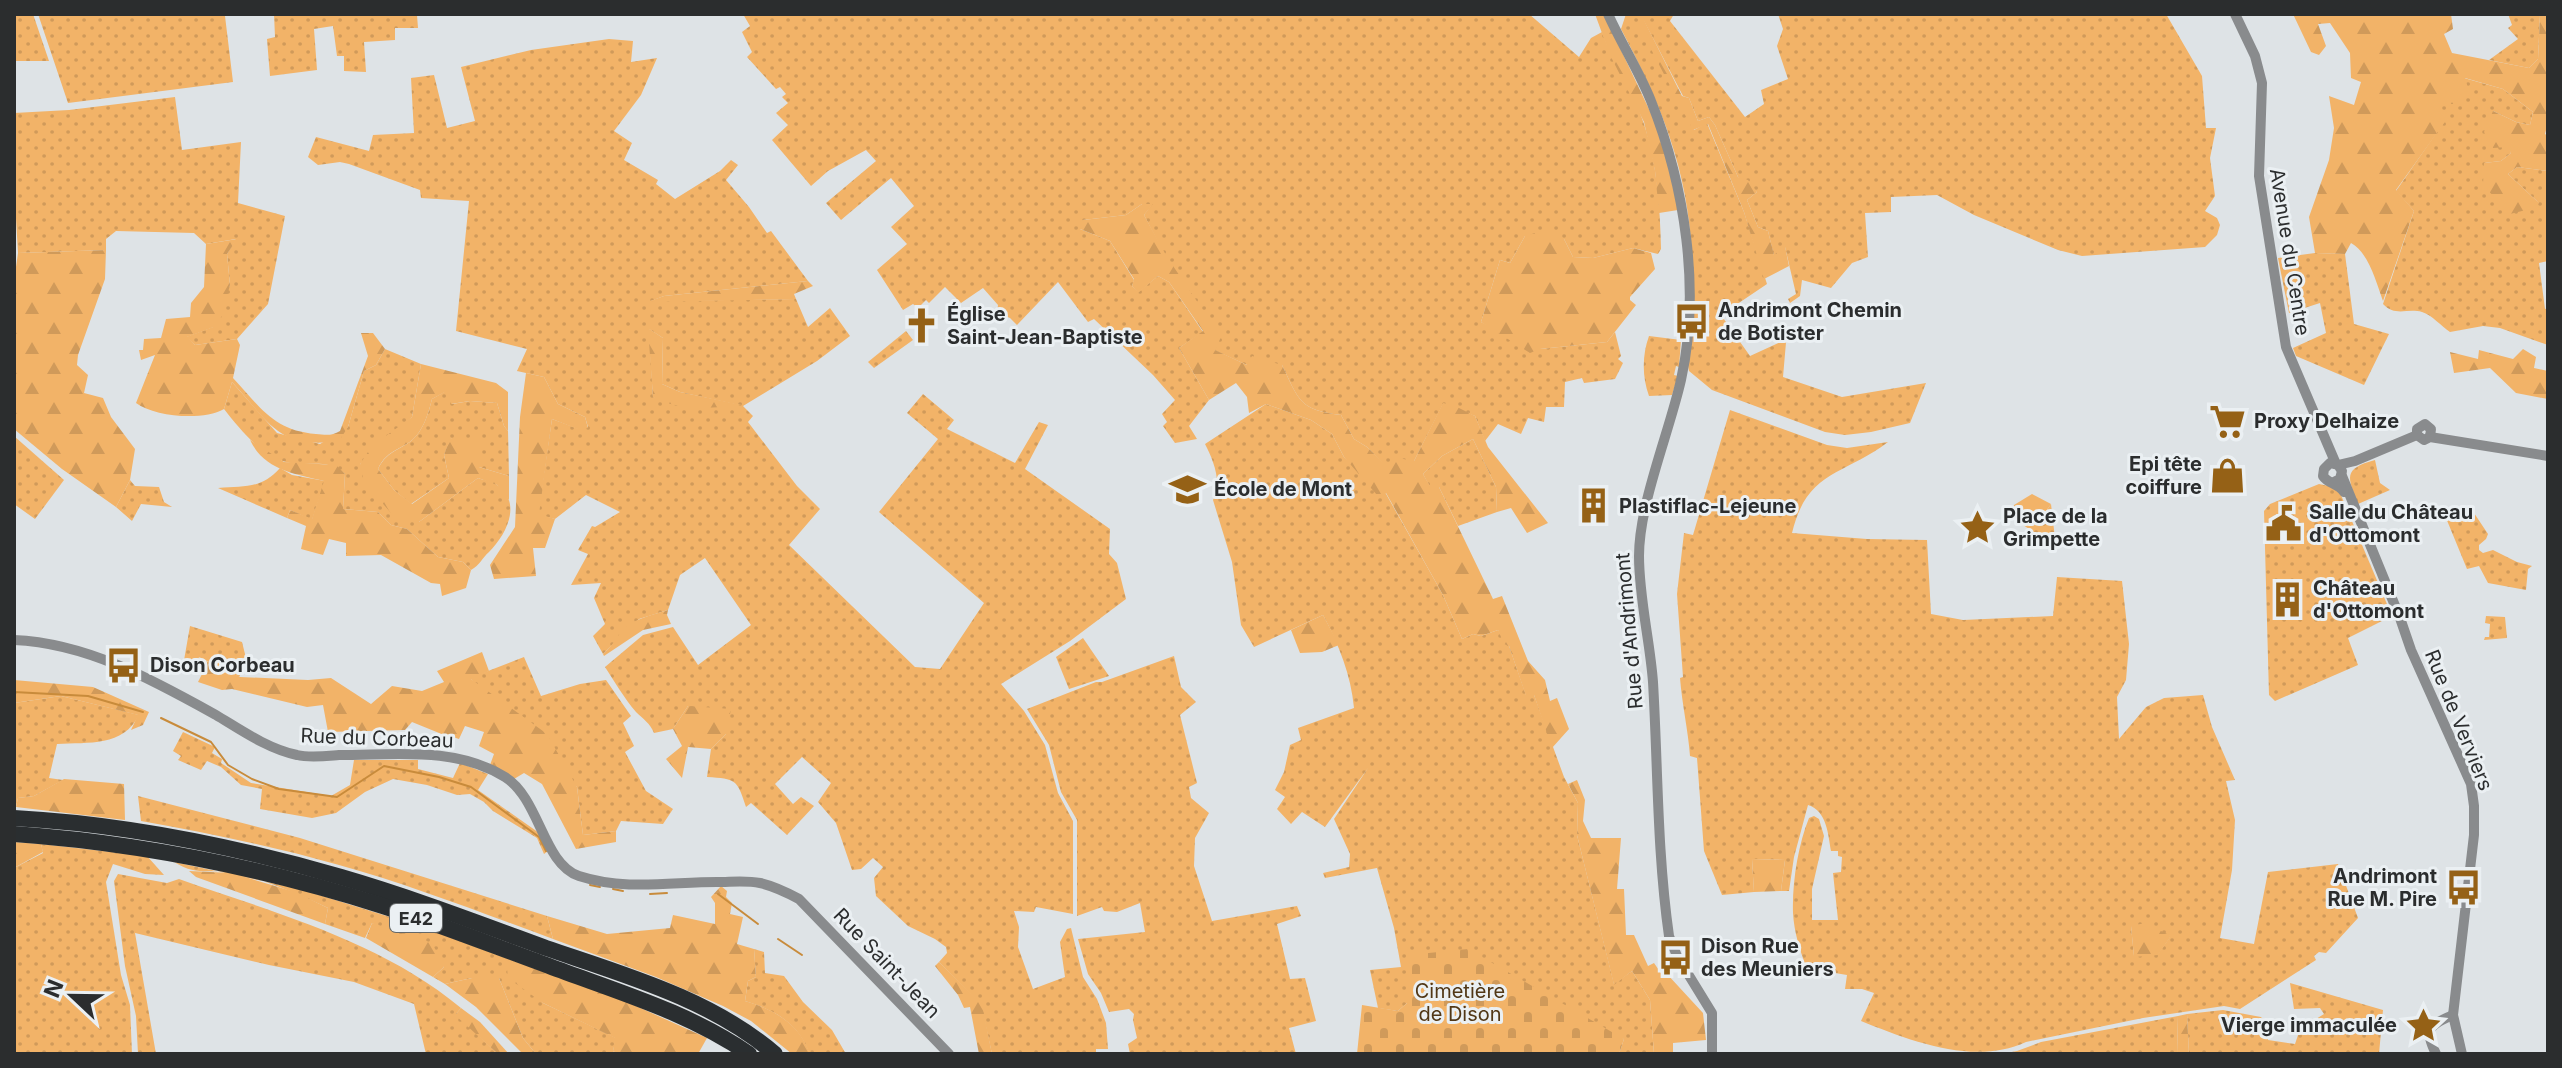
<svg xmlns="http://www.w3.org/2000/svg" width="2562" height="1068" font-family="Inter,sans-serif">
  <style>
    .green { fill: url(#green-dots); fill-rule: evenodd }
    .forest { fill: url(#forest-firs) }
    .cemetery { fill: url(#cemetery-stones) }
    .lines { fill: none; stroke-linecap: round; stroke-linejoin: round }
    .stream { stroke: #c88b3b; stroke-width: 2 }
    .minor { stroke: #898b8d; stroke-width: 10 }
    .highway { stroke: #2a2e30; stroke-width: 16 }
    .labels { text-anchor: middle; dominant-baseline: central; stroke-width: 6; stroke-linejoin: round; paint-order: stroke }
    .shield { fill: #ebf0f3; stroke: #656869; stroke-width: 2 }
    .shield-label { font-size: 18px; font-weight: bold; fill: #2b2d2e }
    .street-label { font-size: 20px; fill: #2b2d2e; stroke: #ebf0f3 }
    .poi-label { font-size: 20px; font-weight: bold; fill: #2b2d2e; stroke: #ebf0f3; text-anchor: start }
    .park-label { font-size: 20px; fill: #513716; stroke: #ebf0f3 }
  </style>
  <defs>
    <pattern id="green-dots" width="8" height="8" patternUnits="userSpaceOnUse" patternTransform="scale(2)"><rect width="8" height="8" fill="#f2b368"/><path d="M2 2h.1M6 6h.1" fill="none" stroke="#d09a5a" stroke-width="1.8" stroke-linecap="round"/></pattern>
    <pattern id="forest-firs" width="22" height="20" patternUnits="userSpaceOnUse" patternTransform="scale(2)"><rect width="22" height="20" fill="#f2b368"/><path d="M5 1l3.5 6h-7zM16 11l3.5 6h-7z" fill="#d09a5a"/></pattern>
    <pattern id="cemetery-stones" width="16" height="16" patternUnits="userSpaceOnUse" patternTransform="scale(2)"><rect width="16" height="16" fill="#f2b368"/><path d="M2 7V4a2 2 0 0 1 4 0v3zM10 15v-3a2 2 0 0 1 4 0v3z" fill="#d09a5a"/></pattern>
  </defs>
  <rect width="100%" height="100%" fill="#dee3e6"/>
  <g class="green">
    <polygon points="14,14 33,14 49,61 14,61"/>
    <polygon points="38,14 231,14 225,16 233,82 68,103"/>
    <polygon points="274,14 420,14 417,15 418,28 395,28 395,40 364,42 366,72 344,71 344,56 337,56 333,26 314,29 317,70 270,76 267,39 275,37"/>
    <path d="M743 14H1529L1579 57 1591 38 1602 32C1613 64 1634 92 1644 124 1657 163 1660 207 1661 249L1658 254 1633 248 1593 258 1573 257 1564 239 1525 236 1510 263 1500 260 1481 322 1540 349 1607 342 1615 332 1621 356 1618 359 1623 363 1615 379 1584 383 1582 378 1565 382 1564 407H1546L1544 422 1528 418 1521 434 1498 424 1485 441 1475 416 1443 404 1414 461 1387 467 1367 447 1354 439 1341 415C1299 410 1299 400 1282 365H1247L1214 350 1144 215 1152 204H1142L1126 215 1083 220 1080 229 1110 241 1134 280 1132 286 1138 292 1158 276 1169 282 1203 332 1179 348 1209 400 1189 426 1197 439 1175 443 1163 426 1167 422 1162 414 1175 400 1153 375 1094 319 1088 322 1058 282 1017 325 1010 318 997 313 998 305 983 288 961 303 945 287 929 303 926 300 918 308 913 304 903 310 877 270 907 244 891 227 914 206 891 178 841 220 826 203 876 161 866 150 828 171 811 186 772 140 788 125 776 113 788 103 782 97 786 94 780 87 776 89 747 57 752 52 742 32 750 26Z"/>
    <path d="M1626 14H1674L1670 21 1745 117 1764 104 1761 90 1788 79 1777 46 1783 29 1778 14H2166L2202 76 2206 128H2216L2210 158 2215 196 2205 211 2217 218 2220 225 2217 235 2205 247 2082 256 2058 250 1974 215 1937 195 1891 197V212L1865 213 1868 257 1852 263 1831 288 1802 280 1800 296 1790 303 1788 299 1796 294 1785 247 1774 256 1768 231 1758 227 1747 200 1757 192 1738 177 1715 125 1709 117 1698 121 1689 98 1683 96 1643 19 1694 130 1707 123 1744 212 1767 284 1721 315 1750 356 1783 341 1785 329 1787 331 1783 377 1842 397 1926 383 1910 423 1871 432 1845 435 1825 432 1712 390 1689 371C1683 342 1694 304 1693 273 1690 176 1666 114 1621 29Z"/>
    <polygon points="2508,14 2540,14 2538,59 2529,68 2489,60 2518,39 2508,28 2512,25"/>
    <path d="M609 39 633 41 631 62 657 58 641 95 614 131 632 143 624 160 658 180 656 184 675 199 720 171 731 160 738 165 726 180 749 207 767 233 771 231 808 281 664 296 651 301 796 299 808 327 830 308 850 336 817 361 743 406 753 416 748 422 797 486 820 509 789 545 915 667 940 669 984 603 879 512 938 439 907 413 923 394 954 420 947 429 1015 463 1039 422 1048 425 1025 469 1110 529 1109 554 1117 563 1126 599 1070 641 1001 684 1024 711 1045 745 1058 793 1073 821V914L1036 907 1034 912 1014 911 1019 927 1018 947 1033 989 1065 977 1060 942 1067 929 1071 928 1083 977 1097 999 1106 1023 1108 1049H1096V1054H992L981 1004 939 962 947 953 946 947 935 939 908 926 876 896 874 878 883 867 873 858 861 869 852 870 836 823 818 802 831 783 802 757 775 784 793 804 801 797 814 806 787 835 751 803 746 807C737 779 736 779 707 777L711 749 726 734 688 706 673 729 654 733C650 723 643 719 636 712 624 698 615 682 605 667L643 635 673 627 698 665 751 625 705 558 680 575 668 610 639 619 603 654 593 636 605 624 594 598 601 583 571 585 588 554 578 550 592 526 595 527 620 512 586 495 555 519 538 515 552 419 579 429 588 427 585 417 558 404 544 377 517 371 527 349 456 331 469 201 421 198 420 190 349 164 340 162 318 165 308 157 316 137 369 151 373 135 414 133 411 78 434 75 447 128 475 121 461 67 531 50ZM649 329 663 338 662 384 680 392 739 405 653 397Z"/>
    <path d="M2464 78 2503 89 2533 112 2530 125 2516 122 2493 111 2511 153 2501 161 2484 163 2539 203 2508 174 2517 167 2548 171V261L2539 263 2545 309 2548 308V345L2500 328 2483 326 2450 332C2441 326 2432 315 2422 312 2407 308 2395 317 2383 304L2414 211 2396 191 2446 119 2433 104Z"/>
    <polygon points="175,97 182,150 241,142 238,203 285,216 268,304 237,339 195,345 186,337 213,327 230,285 227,254 236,239 206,244 194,233 116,231 106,239 106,250 18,253 14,184 14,113 69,110"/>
    <polygon points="2315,253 2345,254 2354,324 2389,334 2364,385 2296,356 2293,348 2326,333 2320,303 2289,313 2278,258"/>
    <polygon points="906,331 913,340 874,368 868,362"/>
    <path d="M1649 336 1681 340 1679 367 1676 366 1674 375 1678 376 1672 395 1649 396C1642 377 1642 355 1649 336Z"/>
    <path d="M385 349 421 364 412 417 360 464 419 522 478 478C483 480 492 481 497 485 523 503 506 535 489 552 482 558 480 565 471 570L463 562 438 557 407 529 391 525 378 512 343 509 345 474C326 457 308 468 286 462 261 456 239 428 224 409L232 382 277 433 320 444 348 427 364 371 376 365Z"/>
    <path d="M446 391 452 404 470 401 497 403 504 426 508 431 509 476 479 467 451 438 444 455 449 478 411 504 394 490 378 469C388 448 405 450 417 435 425 425 429 411 432 399Z"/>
    <path d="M1266 404 1311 420 1332 434 1344 457 1385 492 1443 595 1462 639 1473 634 1481 636 1498 630 1509 646 1526 695H1534L1564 777 1578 803 1577 835 1614 984 1632 971 1650 1000 1654 1054H1619L1624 1039 1407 1003 1398 1011 1378 1008 1370 970 1401 967 1394 928 1377 868 1325 878 1323 873 1349 867 1350 854 1334 819 1368 768 1325 827 1302 812 1291 824 1277 809 1285 797 1275 790 1284 772 1290 745 1301 740 1298 728 1354 708C1351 675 1339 645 1323 615L1254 647 1241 625 1232 562 1213 500C1223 484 1213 459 1205 444Z"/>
    <path d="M1730 410 1827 445 1847 448 1888 442C1843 476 1807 470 1792 533L1867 539 1927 540 1931 614 1963 620 2053 616 2057 577 2122 581 2129 644 2126 680 2117 697 2119 739 2146 707 2164 698 2203 695 2212 727 2235 780 2226 781 2235 820 2232 870 2220 938 2254 944 2268 872 2338 864 2358 918 2326 953 2319 952 2314 956 2316 960 2240 1009 2224 1006 2143 1018 2026 1042C1974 1066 1911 1041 1861 1021L1874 993 1862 989H1845L1847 975 1829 972 1827 967 1807 969C1800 951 1794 932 1793 913 1792 883 1798 845 1809 818L1814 816 1819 819 1824 836 1812 889V920H1838L1833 873 1841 872 1842 857 1838 856V851H1831C1828 834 1827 811 1808 805L1794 857 1789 891H1781L1785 860 1752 859 1754 892 1722 895 1704 851 1697 758 1690 756C1688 730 1682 704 1680 678L1683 677 1677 594 1684 533 1693 535ZM2131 926 2170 936V937L2158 954 2134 956Z"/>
    <polygon points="14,436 64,480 35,519 14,504"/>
    <polygon points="1473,439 1496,487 1497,512 1458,526 1439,487 1430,487 1423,474 1442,456"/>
    <path d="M2375 460 2380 483 2390 490 2358 504C2348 477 2342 469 2375 460Z"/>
    <path d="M280 468 292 475 325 481 312 520 290 510 287 518 218 488C245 486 261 489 280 468Z"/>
    <polygon points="130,480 135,486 159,487 164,502 172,507 141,504 132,521 116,507"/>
    <polygon points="2319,484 2338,488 2392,616 2348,638 2358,665 2275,701 2269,695 2264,511 2270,504"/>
    <polygon points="2051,504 2056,547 2020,523 2042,517"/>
    <polygon points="2470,507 2488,534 2486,539 2479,545 2479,550 2483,553 2493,550 2517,562 2532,566 2528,569 2526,590 2488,583 2479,566 2467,569 2446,518"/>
    <polygon points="2486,616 2505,617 2507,638 2484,640 2485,637 2489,637 2490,624 2485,623"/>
    <polygon points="190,626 242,642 247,662 239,677 199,657 189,668 183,666"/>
    <polygon points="1083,638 1109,676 1069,689 1056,657"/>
    <polygon points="1174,656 1181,687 1196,702 1180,715 1197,783 1189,787 1191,798 1209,813 1195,838 1194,866 1212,921 1297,906 1301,916 1277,924 1290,979 1305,978 1316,1021 1289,1028 1296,1054 1130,1054 1128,1044 1137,1038 1133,1020 1134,1014 1129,1009 1109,1012 1101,993 1088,974 1078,939 1145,932 1140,903 1117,912 1104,911 1102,907 1077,916 1077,820 1061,792 1049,745 1027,709 1096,682 1102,682"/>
    <polygon points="524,657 541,696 580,684 606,680 631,716 623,723 634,746 625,752 646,791 673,809 663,824 621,821 616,831 583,835 577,787 470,678"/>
    <path d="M61 696 139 715C123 747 89 742 57 744L49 778 63 780 34 796 18 798 16 807H14V703Z"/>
    <polygon points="183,732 215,747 212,753 222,759 221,763 251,783 331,796 350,785 354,760 418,760 418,769 453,778 460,763 488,774 478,790 542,835 548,851 544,854 537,838 493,811 484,802 470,794 457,795 427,785 393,779 365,792 336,813 312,818 260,809 262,789 241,785 221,767 207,761 201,770 178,760 181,756 173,751"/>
    <path d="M138 796 300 838 547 916 553 939C482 913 411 885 339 865 273 846 207 833 141 821Z"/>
    <polygon points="41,844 147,856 164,875 145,874 113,864 106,882 121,975 130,1005 132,1054 14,1054 14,868 43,853"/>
    <path d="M174 862 300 889 422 927 506 958 543 1003 616 1038 613 1051 618 1054H536L523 1038 499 978H472L445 984 433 977 444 967 372 923 365 938 325 924 328 908C298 894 266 880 234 873 209 868 198 877 174 862Z"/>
    <path d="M118 874 167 883 179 879C275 913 381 941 461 1008L456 1014 498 1054H426L414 1004 354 982 269 965 135 933 156 1054H138L136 1016 125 966 114 881Z"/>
    <path d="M754 949 764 952 765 973 784 976 803 1002 832 1030 846 1054 809 1052C797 1022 774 1010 745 1001L748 981 756 977Z"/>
    <polygon points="2290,983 2383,1010 2379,1054 2189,1054 2187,1014 2223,1010 2261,1017 2268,1026 2268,1040 2295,1044 2300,1029 2324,1014 2320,1008 2294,1009"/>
    <polygon points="2178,1016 2177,1054 2001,1054 2017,1051 2041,1042"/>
  </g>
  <g class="forest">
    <polygon points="1595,14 1604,14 1656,124 1669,163 1678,210 1659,213 1655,171 1644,122 1610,55"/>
    <path d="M2293 14H2451L2453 29 2444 34 2452 53 2529 68 2538 59 2540 14H2548V122L2545 134 2548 136V171L2517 167 2508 174 2539 203 2534 208 2510 214 2483 185 2484 163 2501 161 2511 153 2507 147 2493 148 2484 132 2493 111 2516 122 2530 125 2533 112 2503 89 2465 78 2468 88 2455 104H2434L2447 119 2396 190 2414 211 2383 301C2376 282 2369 253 2351 243L2345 254 2315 253 2309 217 2329 160 2334 128 2329 96 2354 105 2361 82 2351 78 2350 53 2330 23 2318 24 2326 46 2319 55 2311 52Z"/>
    <polygon points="1643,18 1682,96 1689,98 1698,121 1709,117 1715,125 1738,177 1748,180 1757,192 1747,200 1758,227 1768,231 1774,255 1785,246 1789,266 1764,279 1744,212 1708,124 1693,130 1640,28 1639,19"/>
    <path d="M1142 204H1153L1144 215 1167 257 1221 337 1215 350 1247 365 1252 356 1282 365C1299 400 1299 410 1341 415L1354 439 1367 447 1387 466 1393 457 1414 461 1443 403 1453 405 1475 416 1488 447 1548 523 1527 533 1511 508 1497 512 1496 487 1473 439 1442 456 1423 474 1430 486 1439 487 1493 599 1502 596 1528 661 1545 680 1550 701 1557 698 1569 729 1552 748 1534 695 1526 696 1509 646 1504 644 1498 630 1481 636 1473 634 1462 639 1443 595 1386 493 1377 495 1344 457 1332 434 1311 420 1266 404 1249 413 1247 397 1236 383 1209 400 1179 348 1203 331 1169 282 1158 276 1138 293 1132 286 1134 279 1110 241 1080 229 1079 222 1083 220 1126 215Z"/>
    <polygon points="1552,228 1564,239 1573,257 1593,258 1633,248 1651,253 1655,269 1630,297 1630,300 1636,305 1607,342 1540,349 1530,353 1481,322 1500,260 1510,263 1525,236"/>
    <path d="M237 239 227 254 230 285 222 316 214 327 187 337 195 345 237 339 240 345 233 378C260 407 274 431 316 434 326 435 332 436 340 431L368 356 361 333H373L385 349 376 365 364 371 348 427 339 441C278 450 269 422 232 382L224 409C203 421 155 417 136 403L155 355 141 360 139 350H143L144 339 161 338 166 319 190 317 191 303 204 287 206 244Z"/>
    <polygon points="106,250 105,279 78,355 77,365 88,375 84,393 103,398 111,417 135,449 130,480 116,507 62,469 14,429 14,268 16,267 18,253"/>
    <polygon points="808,281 813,286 794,294 796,299 647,302 664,296"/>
    <path d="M648 328 663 338 662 384 680 392 742 405C713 408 680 412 653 397Z"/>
    <polygon points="2523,349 2536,357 2534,368 2548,371 2548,399 2516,393 2490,368 2454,373 2450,352 2478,359 2479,350 2513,359"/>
    <path d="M421 364 496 383 508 392V431L504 426 497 403 470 401 451 404 445 392 432 399C429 411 425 425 417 435 405 450 387 448 378 469L394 490 412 504 449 478 444 455 450 438 482 442 479 467 509 476V500L497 485 478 478 419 522 398 521 364 482 360 464 372 446 412 417Z"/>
    <polygon points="526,373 544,377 558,404 585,417 588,428 580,430 552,419 539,514 555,519 545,548 533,548 536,576 494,579 490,565 515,527 520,417"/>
    <path d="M250 440 284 462 336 465 345 474 343 509 378 512 391 525 407 529 438 557 463 562 471 570 466 588 442 596 440 584 431 583 381 555 346 556V543L329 539 323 555 301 549 306 526 287 518 290 510 312 519 324 481C295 474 264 470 250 440Z"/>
    <polygon points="2032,494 2051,504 2042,517 2020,523 2011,514 2014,505"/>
    <path d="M668 610 667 615 671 624 643 630 604 656 603 654C611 647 614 642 620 633 630 619 653 615 668 610Z"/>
    <polygon points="1323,615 1339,645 1322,652 1300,653 1291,630"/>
    <polygon points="482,652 489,671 471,679 547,734 577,787 583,835 616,831 616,842 576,849 542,784 524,773 514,779 490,765 494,754 479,746 484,732 465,726 459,739 453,737 444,742 444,735 412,722 405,730 328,732 323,705 307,707 232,689 222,690 198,682 202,674 189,668 198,657 240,677 308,680 331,678 371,704 392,686 422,691 444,682 437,671"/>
    <polygon points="14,680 93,687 149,712 143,725 131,730 138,715 61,696 14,703"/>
    <polygon points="688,706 731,709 726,734 711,749 688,747 682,778 666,759 682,746 673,729"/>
    <polygon points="64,779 124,784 125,820 16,807 18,798 34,796"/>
    <polygon points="1577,780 1585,800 1583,821 1591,838 1621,838 1617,889 1624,889 1626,935 1634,935 1648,966 1654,963 1663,976 1667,974 1703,1013 1706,1040 1673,1043 1673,1054 1654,1054 1650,1000 1632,971 1614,985 1577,835 1578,803 1568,784"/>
    <polygon points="14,842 41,844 43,852 14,868"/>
    <polygon points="1752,859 1785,860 1781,891 1754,892"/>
    <polygon points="189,871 232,873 295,892 328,908 325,924 196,877"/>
    <path d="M721 886 727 891 726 897 732 903 730 914 743 917 737 944 754 949 756 977 748 981 745 1001C773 1009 798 1023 809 1051L816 1054H792L751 1021 723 1006 656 977 553 939 547 916 607 934 670 928 673 915 715 924V903L711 897Z"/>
    <polygon points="372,923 432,943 444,967 433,977 366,938"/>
    <polygon points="2145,923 2171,936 2158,955 2134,957 2131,926"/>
    <polygon points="506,958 625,1001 707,1038 698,1054 618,1054 613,1051 615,1038 543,1003 508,978"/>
    <polygon points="939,962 982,1004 992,1054 979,1054 970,1007 964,1008 958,995 935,966"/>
    <polygon points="472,978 499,978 523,1038 536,1054 523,1054 476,1007 445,984"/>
    <polygon points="461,1008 480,1022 509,1054 498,1054 455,1015"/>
    <polygon points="2187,1014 2189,1054 2177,1054 2178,1016"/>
  </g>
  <polygon class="cemetery" points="1468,949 1624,1039 1619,1054 1357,1054 1362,1005 1398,1011 1407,1003 1409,955"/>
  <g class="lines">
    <g class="stream">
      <polyline points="14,692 88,696 143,712"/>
      <polyline points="161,718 211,742 228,765 252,779 279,789 337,797 384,766 439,777 471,787 539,837 546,851"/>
      <polyline points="590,885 600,887"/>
      <polyline points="613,889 623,891"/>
      <polyline points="650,894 667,893"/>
      <polyline points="718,894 758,924"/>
      <polyline points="778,939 802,955"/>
    </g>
    <g class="minor">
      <path d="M1608 14C1621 43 1639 71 1651 101 1685 186 1701 290 1681 380 1669 433 1639 504 1639 556 1639 598 1650 641 1653 682 1658 767 1657 852 1669 936L1677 956 1712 1013V1054"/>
      <polyline points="2235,14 2255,56 2262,83 2259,176 2286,347 2336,464"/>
      <polyline points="2417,435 2424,440 2430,437 2548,456"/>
      <polyline points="2417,435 2417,429 2425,424 2431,429 2430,437"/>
      <polyline points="2338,465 2355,461 2417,435"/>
      <polyline points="2342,476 2400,618 2411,650 2471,784 2474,806 2474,835 2453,1015 2462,1054"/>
      <path d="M2334 482 2340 479 2342 471 2338 465 2330 463 2324 469 2323 476C2328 484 2338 483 2344 492"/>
      <path d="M14 640C87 643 153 680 216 715 241 730 268 749 297 755 310 758 326 756 339 755 395 755 455 746 505 777 540 799 543 864 579 876 625 891 671 882 717 882 731 882 746 880 760 883 773 886 786 892 799 899L949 1054"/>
      <path d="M2436 1054C2424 1029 2429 1025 2453 1015"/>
    </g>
    <g class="highway">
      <path d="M14 818C125 824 234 846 341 877 410 897 478 923 546 948 625 975 711 999 775 1054"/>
      <path d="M14 834C140 843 263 868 383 906 439 924 494 946 549 966 618 992 688 1012 749 1054"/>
    </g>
  </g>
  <defs>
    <symbol id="bus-bare" viewBox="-9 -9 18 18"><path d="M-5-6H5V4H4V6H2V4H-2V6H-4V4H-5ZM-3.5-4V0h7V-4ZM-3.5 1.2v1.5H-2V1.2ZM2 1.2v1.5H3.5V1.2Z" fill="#956116" stroke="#ebf0f3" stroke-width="2.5" paint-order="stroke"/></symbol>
    <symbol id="church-bare" viewBox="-9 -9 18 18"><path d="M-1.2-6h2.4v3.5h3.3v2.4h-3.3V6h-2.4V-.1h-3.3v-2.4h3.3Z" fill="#956116" stroke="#ebf0f3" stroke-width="2.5" paint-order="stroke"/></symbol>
    <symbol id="supermarket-bare" viewBox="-9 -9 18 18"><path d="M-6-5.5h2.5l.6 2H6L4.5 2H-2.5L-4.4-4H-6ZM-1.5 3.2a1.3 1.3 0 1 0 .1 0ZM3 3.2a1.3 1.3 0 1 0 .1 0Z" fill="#956116" stroke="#ebf0f3" stroke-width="2.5" paint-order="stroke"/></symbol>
    <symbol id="shop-bare" viewBox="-9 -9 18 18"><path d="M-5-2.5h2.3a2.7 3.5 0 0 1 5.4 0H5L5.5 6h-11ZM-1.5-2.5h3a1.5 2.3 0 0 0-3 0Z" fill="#956116" stroke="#ebf0f3" stroke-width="2.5" paint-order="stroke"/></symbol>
    <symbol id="school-bare" viewBox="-9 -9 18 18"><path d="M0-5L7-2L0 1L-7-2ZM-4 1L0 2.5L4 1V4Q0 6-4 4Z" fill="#956116" stroke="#ebf0f3" stroke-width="2.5" paint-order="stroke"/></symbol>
    <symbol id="building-bare" viewBox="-9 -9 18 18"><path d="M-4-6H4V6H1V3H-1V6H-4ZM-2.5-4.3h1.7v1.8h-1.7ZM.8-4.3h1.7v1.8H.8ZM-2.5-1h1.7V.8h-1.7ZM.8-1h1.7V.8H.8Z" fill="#956116" stroke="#ebf0f3" stroke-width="2.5" paint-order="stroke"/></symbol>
    <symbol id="civic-bare" viewBox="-9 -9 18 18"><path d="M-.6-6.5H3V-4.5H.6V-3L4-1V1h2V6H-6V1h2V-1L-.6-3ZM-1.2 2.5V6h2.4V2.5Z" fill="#956116" stroke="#ebf0f3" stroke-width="2.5" paint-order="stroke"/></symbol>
    <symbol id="sight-bare" viewBox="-9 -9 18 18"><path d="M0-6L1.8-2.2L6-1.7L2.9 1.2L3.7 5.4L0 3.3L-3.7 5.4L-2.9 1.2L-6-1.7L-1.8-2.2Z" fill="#956116" stroke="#ebf0f3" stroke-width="2.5" paint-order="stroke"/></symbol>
  </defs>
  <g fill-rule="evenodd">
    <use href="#bus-bare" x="1666" y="296" width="51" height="51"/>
    <use href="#church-bare" x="896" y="300" width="51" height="51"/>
    <use href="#supermarket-bare" x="2202" y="396" width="51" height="51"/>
    <use href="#shop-bare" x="2202" y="450" width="51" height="51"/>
    <use href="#school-bare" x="1162" y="464" width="51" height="51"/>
    <use href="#building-bare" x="1568" y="480" width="51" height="51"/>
    <use href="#civic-bare" x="2258" y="498" width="51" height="51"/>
    <use href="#sight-bare" x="1952" y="502" width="51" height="51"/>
    <use href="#building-bare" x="2262" y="574" width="51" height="51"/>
    <use href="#bus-bare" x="98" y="640" width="51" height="51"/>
    <use href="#bus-bare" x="2438" y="862" width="51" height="51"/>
    <use href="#bus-bare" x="1650" y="932" width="51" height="51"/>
    <use href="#sight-bare" x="2398" y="1000" width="51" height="51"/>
  </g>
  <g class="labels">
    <rect class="shield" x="390" y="904" width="52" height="28" rx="6"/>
    <g class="shield-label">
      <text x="416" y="918">E42</text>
    </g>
    <g class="street-label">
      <text transform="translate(2290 252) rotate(81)">Avenue du Centre</text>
      <text transform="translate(1629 631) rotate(-95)">Rue d'Andrimont</text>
      <text transform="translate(2459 720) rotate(68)">Rue de Verviers</text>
      <text transform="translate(377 738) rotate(2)">Rue du Corbeau</text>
      <text transform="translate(887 963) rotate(46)">Rue Saint-Jean</text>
    </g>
    <g class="poi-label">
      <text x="1718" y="310">Andrimont Chemin<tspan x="1718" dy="23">de Botister</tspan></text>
      <text x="947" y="314">Église<tspan x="947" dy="23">Saint-Jean-Baptiste</tspan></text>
      <text x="2254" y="421">Proxy Delhaize</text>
      <text x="2202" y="464" text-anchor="end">Epi tête<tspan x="2202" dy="23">coiffure</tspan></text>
      <text x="1214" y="489">École de Mont</text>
      <text x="1619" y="506">Plastiflac-Lejeune</text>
      <text x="2309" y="512">Salle du Château<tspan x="2309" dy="23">d'Ottomont</tspan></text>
      <text x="2003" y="516">Place de la<tspan x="2003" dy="23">Grimpette</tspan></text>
      <text x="2313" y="588">Château<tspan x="2313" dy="23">d'Ottomont</tspan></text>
      <text x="150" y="665">Dison Corbeau</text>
      <text x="2437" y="876" text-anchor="end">Andrimont<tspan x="2437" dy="23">Rue M. Pire</tspan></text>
      <text x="1701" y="946">Dison Rue<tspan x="1701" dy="23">des Meuniers</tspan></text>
      <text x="2397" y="1025" text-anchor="end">Vierge immaculée</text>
    </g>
    <g class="park-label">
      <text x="1460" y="991">Cimetière<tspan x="1460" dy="23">de Dison</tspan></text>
    </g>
  </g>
  <rect width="2562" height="1068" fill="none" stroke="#2b2d2e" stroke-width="32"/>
  <g transform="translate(72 996) rotate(292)" stroke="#ebf0f3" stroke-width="6" paint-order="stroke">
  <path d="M0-6L14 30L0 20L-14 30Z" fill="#2b2d2e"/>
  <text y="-12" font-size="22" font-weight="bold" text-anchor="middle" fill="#2b2d2e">N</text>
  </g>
</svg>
